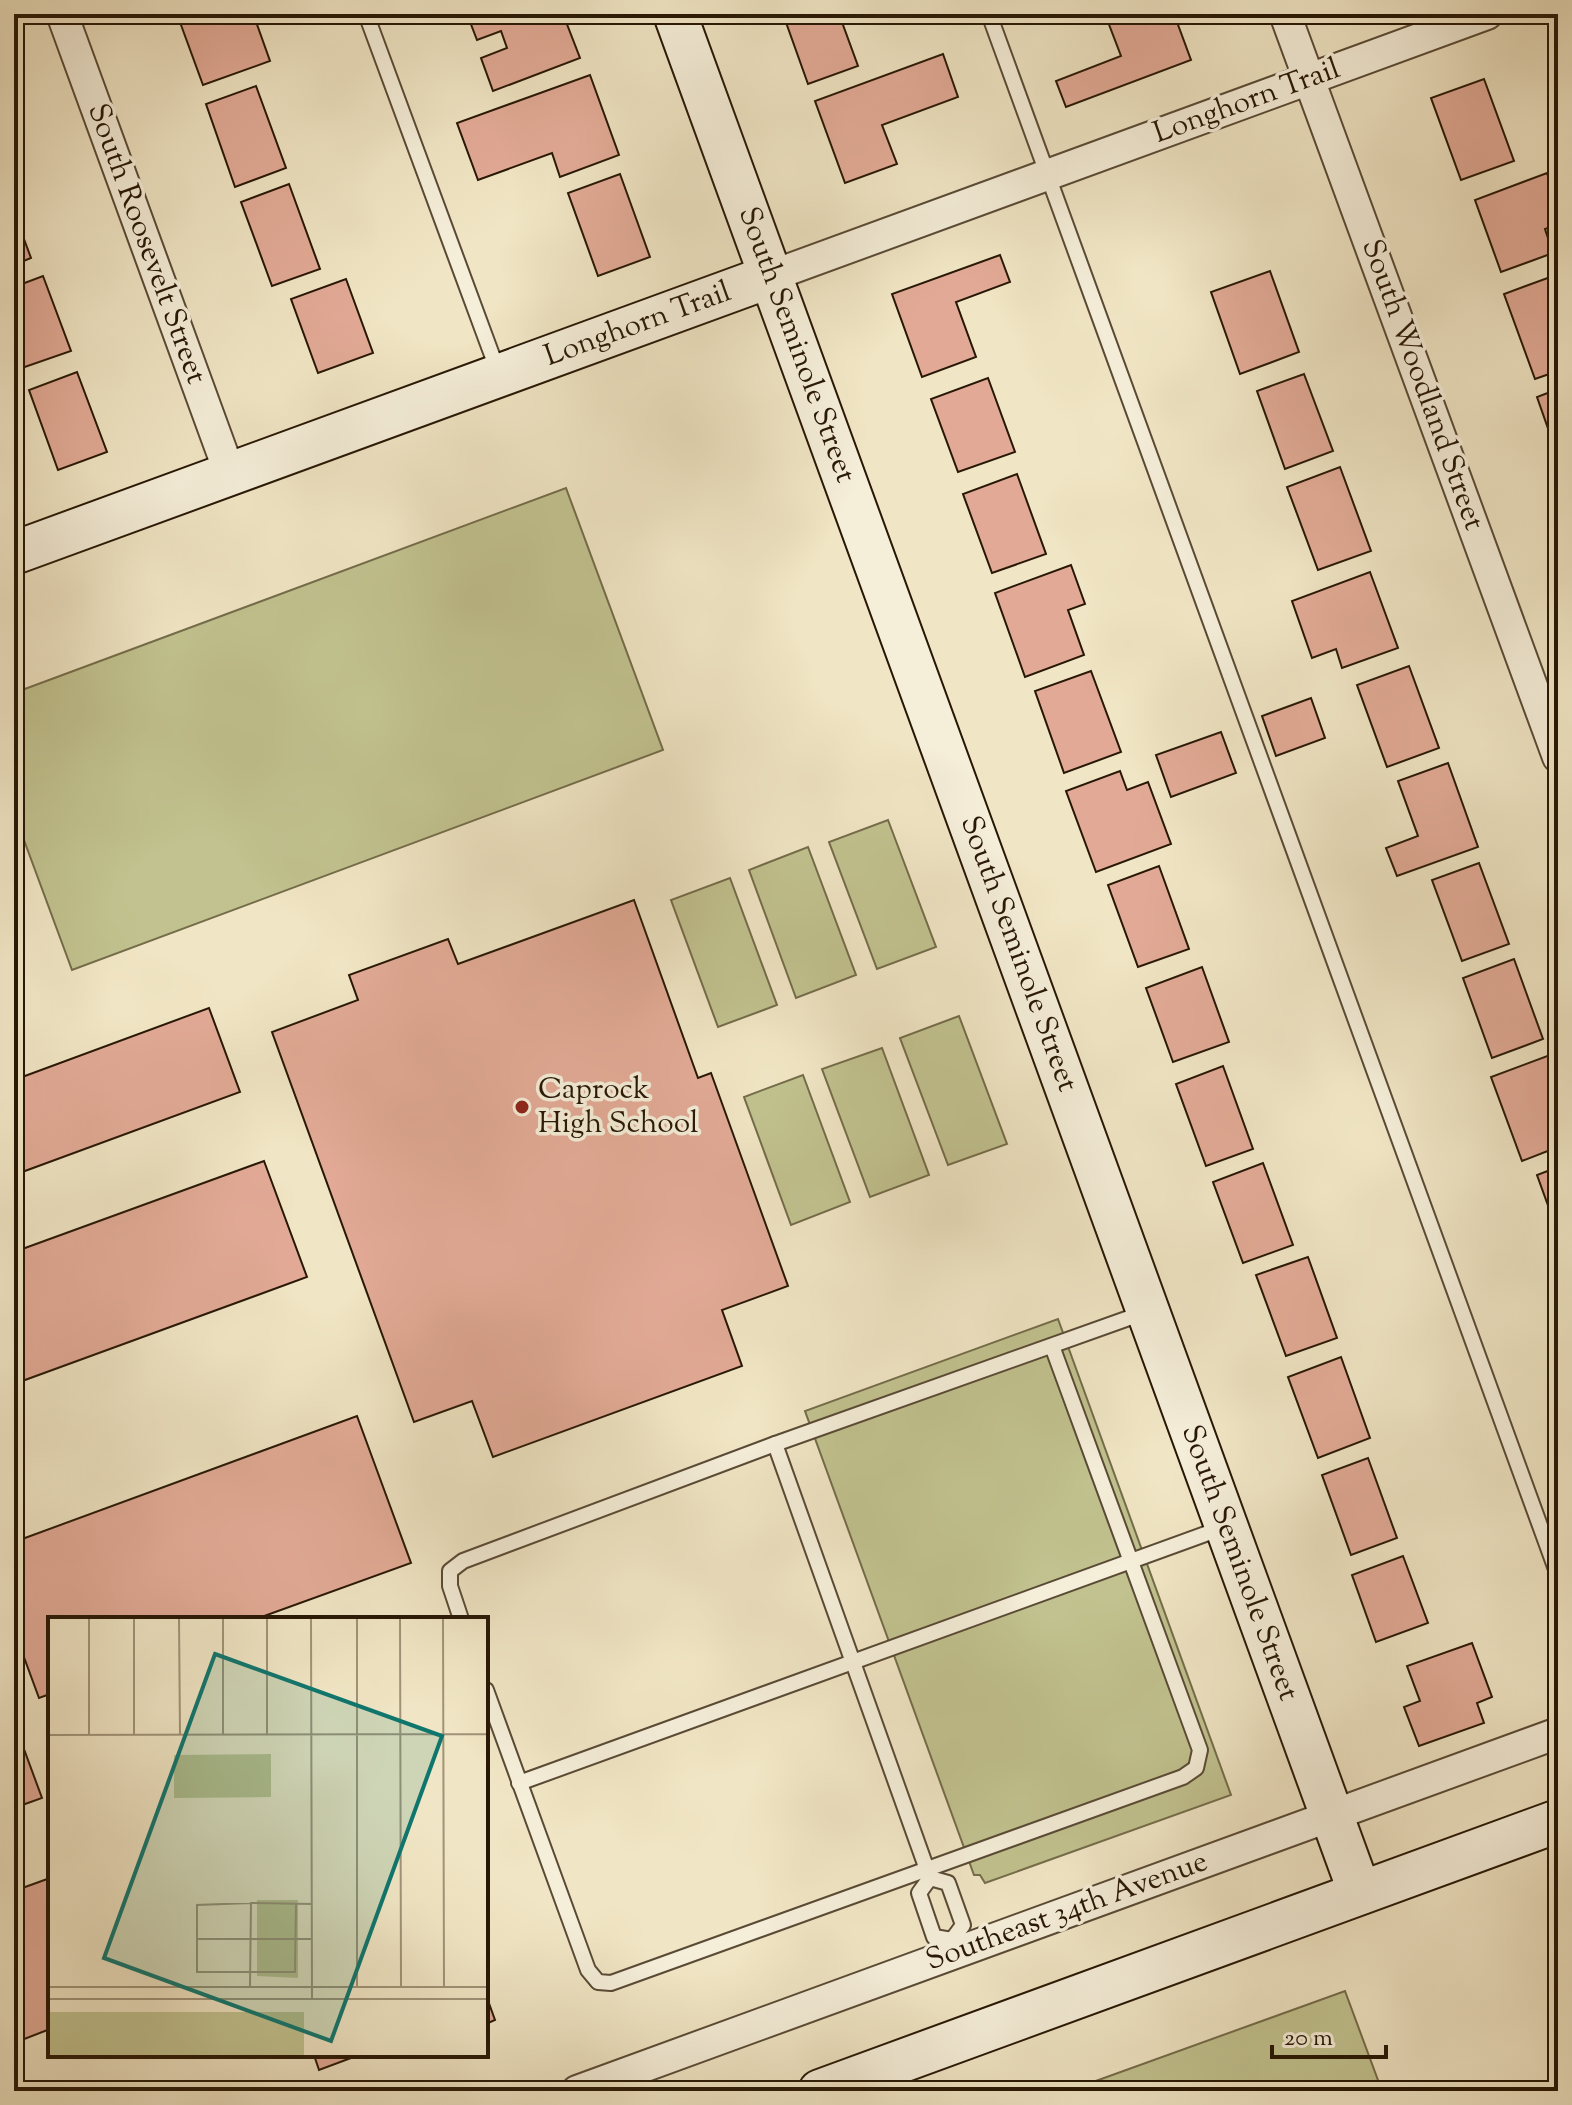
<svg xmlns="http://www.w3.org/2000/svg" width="1572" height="2105" font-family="'Sorts Mill Goudy',serif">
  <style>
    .green { fill: #c1c28f; stroke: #746c4a; stroke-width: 2 }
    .building { fill: #e2aa96; stroke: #271705; stroke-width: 2 }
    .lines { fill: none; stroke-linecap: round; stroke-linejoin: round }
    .lane-casing { stroke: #594a35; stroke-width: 18 }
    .street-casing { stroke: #594a35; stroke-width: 34 }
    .secondary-casing { stroke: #271705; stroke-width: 46 }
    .lane { stroke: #f5eed9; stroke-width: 14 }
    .street { stroke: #f5eed9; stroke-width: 30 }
    .secondary { stroke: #f5eed9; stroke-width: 42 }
    .poi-dot { fill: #8f2418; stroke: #f5eed9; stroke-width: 3 }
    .labels { text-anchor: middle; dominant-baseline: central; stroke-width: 7; stroke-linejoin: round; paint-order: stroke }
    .street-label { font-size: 30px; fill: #271705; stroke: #f5eed9 }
    .poi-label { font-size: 30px; fill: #271705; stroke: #f5eed9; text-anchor: start }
    .inset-road { fill: none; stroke: #a09378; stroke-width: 2 }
    .view { fill: #0f766e; fill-opacity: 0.15; stroke: #0f766e; stroke-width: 4 }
    .inset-edge { fill: none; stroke: #271705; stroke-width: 4 }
  </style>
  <rect width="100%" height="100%" fill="#f0e5c4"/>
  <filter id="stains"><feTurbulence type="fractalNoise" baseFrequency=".0025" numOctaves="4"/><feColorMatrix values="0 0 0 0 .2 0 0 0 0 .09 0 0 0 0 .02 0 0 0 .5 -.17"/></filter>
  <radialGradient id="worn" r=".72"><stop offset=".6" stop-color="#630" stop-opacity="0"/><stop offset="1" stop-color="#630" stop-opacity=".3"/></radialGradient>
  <g class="green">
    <polygon points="566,488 663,750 72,970 14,813 14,693"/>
    <polygon points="888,820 936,947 877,969 829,842"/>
    <polygon points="808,847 856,975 796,998 749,870"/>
    <polygon points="730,878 777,1005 718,1027 671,900"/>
    <polygon points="959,1016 1007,1144 948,1165 900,1038"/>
    <polygon points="882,1048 929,1175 870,1197 822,1069"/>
    <polygon points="803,1075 850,1202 791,1225 744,1097"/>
    <polygon points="1058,1319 1231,1795 985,1883 980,1875 974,1875 805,1411"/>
    <polygon points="1345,1991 1382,2091 1068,2091"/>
  </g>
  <g class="building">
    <polygon points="177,14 259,14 254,16 270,61 203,85"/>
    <polygon points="467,14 563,14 580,58 493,91 481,58 507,48 501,31 477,40"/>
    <polygon points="783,14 839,14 858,66 808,84"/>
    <polygon points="1105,14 1174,14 1191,60 1066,107 1056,81 1121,56"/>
    <polygon points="943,54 958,97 882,125 897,164 845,183 815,101"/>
    <polygon points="590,75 619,155 560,177 552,153 478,180 457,123"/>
    <polygon points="1484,79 1514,161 1461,180 1431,98"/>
    <polygon points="256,86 286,168 235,187 206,104"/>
    <polygon points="1547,173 1558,205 1558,224 1545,229 1553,253 1501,272 1475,200"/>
    <polygon points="620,174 650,257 598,276 568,193"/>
    <polygon points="289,184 320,269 272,286 241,202"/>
    <polygon points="14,212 31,258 14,265"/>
    <polygon points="1000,255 1010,282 956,302 976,357 922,377 892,294"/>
    <polygon points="1270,271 1299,352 1240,374 1211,292"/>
    <polygon points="43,276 71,351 19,369 14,355 14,287"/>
    <polygon points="1553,276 1558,290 1558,371 1535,379 1504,294"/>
    <polygon points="346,279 373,353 318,373 291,299"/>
    <polygon points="77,372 107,452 58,470 29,390"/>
    <polygon points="1304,374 1333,451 1285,469 1257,391"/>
    <polygon points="988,378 1015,452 958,472 931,399"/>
    <polygon points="1558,389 1558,457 1537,397"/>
    <polygon points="1340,467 1371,551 1318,570 1287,487"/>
    <polygon points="1017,474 1046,554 992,573 963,494"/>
    <polygon points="1071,565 1085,604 1068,610 1084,655 1025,677 995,593"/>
    <polygon points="1370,572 1398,648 1342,668 1336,649 1312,658 1292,601"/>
    <polygon points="1409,666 1439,748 1387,767 1357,685"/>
    <polygon points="1091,671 1121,752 1064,773 1035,691"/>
    <polygon points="1311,698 1325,738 1276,756 1262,716"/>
    <polygon points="1221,732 1236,773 1171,797 1156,755"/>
    <polygon points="1448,763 1478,847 1397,876 1386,848 1418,836 1398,781"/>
    <polygon points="1120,771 1127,790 1148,782 1171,844 1096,872 1066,791"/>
    <polygon points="1479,863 1509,944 1462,961 1432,880"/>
    <polygon points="1159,866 1189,949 1138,967 1108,885"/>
    <polygon points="634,900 698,1078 711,1073 788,1286 722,1310 742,1366 493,1457 472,1401 414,1422 272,1032 358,1000 349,975 448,939 458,964"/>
    <polygon points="1514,959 1543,1039 1492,1058 1463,978"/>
    <polygon points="1202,967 1229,1042 1173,1062 1146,988"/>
    <polygon points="209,1008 240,1092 14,1175 14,1080"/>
    <polygon points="1550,1055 1558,1078 1558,1147 1522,1161 1491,1077"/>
    <polygon points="1223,1066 1253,1149 1206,1166 1176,1084"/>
    <polygon points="264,1161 307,1277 14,1384 14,1252"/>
    <polygon points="1263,1163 1293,1245 1243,1263 1213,1182"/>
    <polygon points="1558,1167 1558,1233 1537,1175"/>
    <polygon points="1308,1257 1337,1338 1286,1356 1256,1275"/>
    <polygon points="1341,1357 1370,1438 1318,1458 1288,1377"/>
    <polygon points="357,1416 411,1563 256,1619 50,1619 50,1694 39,1698 14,1630 14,1542"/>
    <polygon points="1368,1458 1397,1538 1351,1555 1322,1475"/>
    <polygon points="1403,1556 1428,1623 1376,1642 1352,1575"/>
    <polygon points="1472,1643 1492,1697 1477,1703 1484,1723 1419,1746 1404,1707 1420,1701 1407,1666"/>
    <polygon points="14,1722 42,1798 14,1808"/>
    <polygon points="50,1878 50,2029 14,2043 14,1891"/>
    <polygon points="486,1995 495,2020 486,2024"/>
    <polygon points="314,2055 359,2055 319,2070"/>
  </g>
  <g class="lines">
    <defs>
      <g id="lane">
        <polyline points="366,14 499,374"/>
        <polyline points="989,14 1558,1575"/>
        <polyline points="461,1619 450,1586 450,1571 463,1561 775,1444"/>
        <polyline points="486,1690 588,1970 598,1982 611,1983 1183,1777 1196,1768 1200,1750 1052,1346"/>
        <polyline points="519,1783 1222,1528"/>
        <polyline points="930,1878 775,1444 1143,1313"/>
        <polyline points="930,1878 919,1893 934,1937 952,1940"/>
        <polyline points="930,1878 948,1883 963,1925 952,1940"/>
      </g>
      <g id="street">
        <polyline points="62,14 230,474"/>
        <polyline points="1285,14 1558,757"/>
        <polyline points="771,276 1487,14"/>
        <polyline points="577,2091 1558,1733"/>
      </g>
      <g id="secondary">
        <polyline points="675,14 1360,1893"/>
        <polyline points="14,553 771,276"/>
        <polyline points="820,2091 1558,1821"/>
      </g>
    </defs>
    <use href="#lane" class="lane-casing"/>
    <use href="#street" class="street-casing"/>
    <use href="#secondary" class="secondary-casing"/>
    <use href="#lane" class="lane"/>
    <use href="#street" class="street"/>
    <use href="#secondary" class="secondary"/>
  </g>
  <circle class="poi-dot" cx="522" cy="1107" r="8"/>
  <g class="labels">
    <g class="street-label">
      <text transform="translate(1247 102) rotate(-20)">Longhorn Trail</text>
      <text transform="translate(146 244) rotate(70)">South Roosevelt Street</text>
      <text transform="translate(638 325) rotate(-20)">Longhorn Trail</text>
      <text transform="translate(796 345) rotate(70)">South Seminole Street</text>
      <text transform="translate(1422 385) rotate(70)">South Woodland Street</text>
      <text transform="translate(1018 954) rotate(70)">South Seminole Street</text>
      <text transform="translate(1239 1563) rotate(70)">South Seminole Street</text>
      <text transform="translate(1067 1912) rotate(-20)">Southeast 34th Avenue</text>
    </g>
    <g class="poi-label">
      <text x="538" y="1090">Caprock<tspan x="538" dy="34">High School</tspan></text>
    </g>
  </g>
  <g transform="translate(48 1617)">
    <rect width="440" height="440" fill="#f0e5c4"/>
    <path d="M223 137V180L126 181V138ZM209 283H250V361L209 359ZM0 395H256V439H0Z" fill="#c1c28f"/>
    <path class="inset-road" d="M86 1V118M131 1 132 117M175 1V117M219 1V117M263 1 264 382M309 1V369M352 1 353 369M395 1 396 369M440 1V124M0 118 440 117M41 118V1M203 286 149 288V355H247L248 287M148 322H264M202 369 203 286 264 287M0 370H440M0 382H440"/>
    <path class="view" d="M167 37 394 119 283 424 56 341Z"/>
    <rect width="440" height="440" class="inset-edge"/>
  </g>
  <rect width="1572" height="2105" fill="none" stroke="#f0e5c4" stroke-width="48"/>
  <rect x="16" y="16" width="1540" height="2073" fill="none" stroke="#271705" stroke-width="4"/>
  <rect x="24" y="24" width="1524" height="2057" fill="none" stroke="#271705" stroke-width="2"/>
  <path d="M1272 2045v12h114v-12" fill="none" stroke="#271705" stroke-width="4"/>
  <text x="1284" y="2045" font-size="24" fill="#271705" stroke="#f5eed9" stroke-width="6" paint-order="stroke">20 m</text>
  <rect width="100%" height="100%" filter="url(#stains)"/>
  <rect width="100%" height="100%" fill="url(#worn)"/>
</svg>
